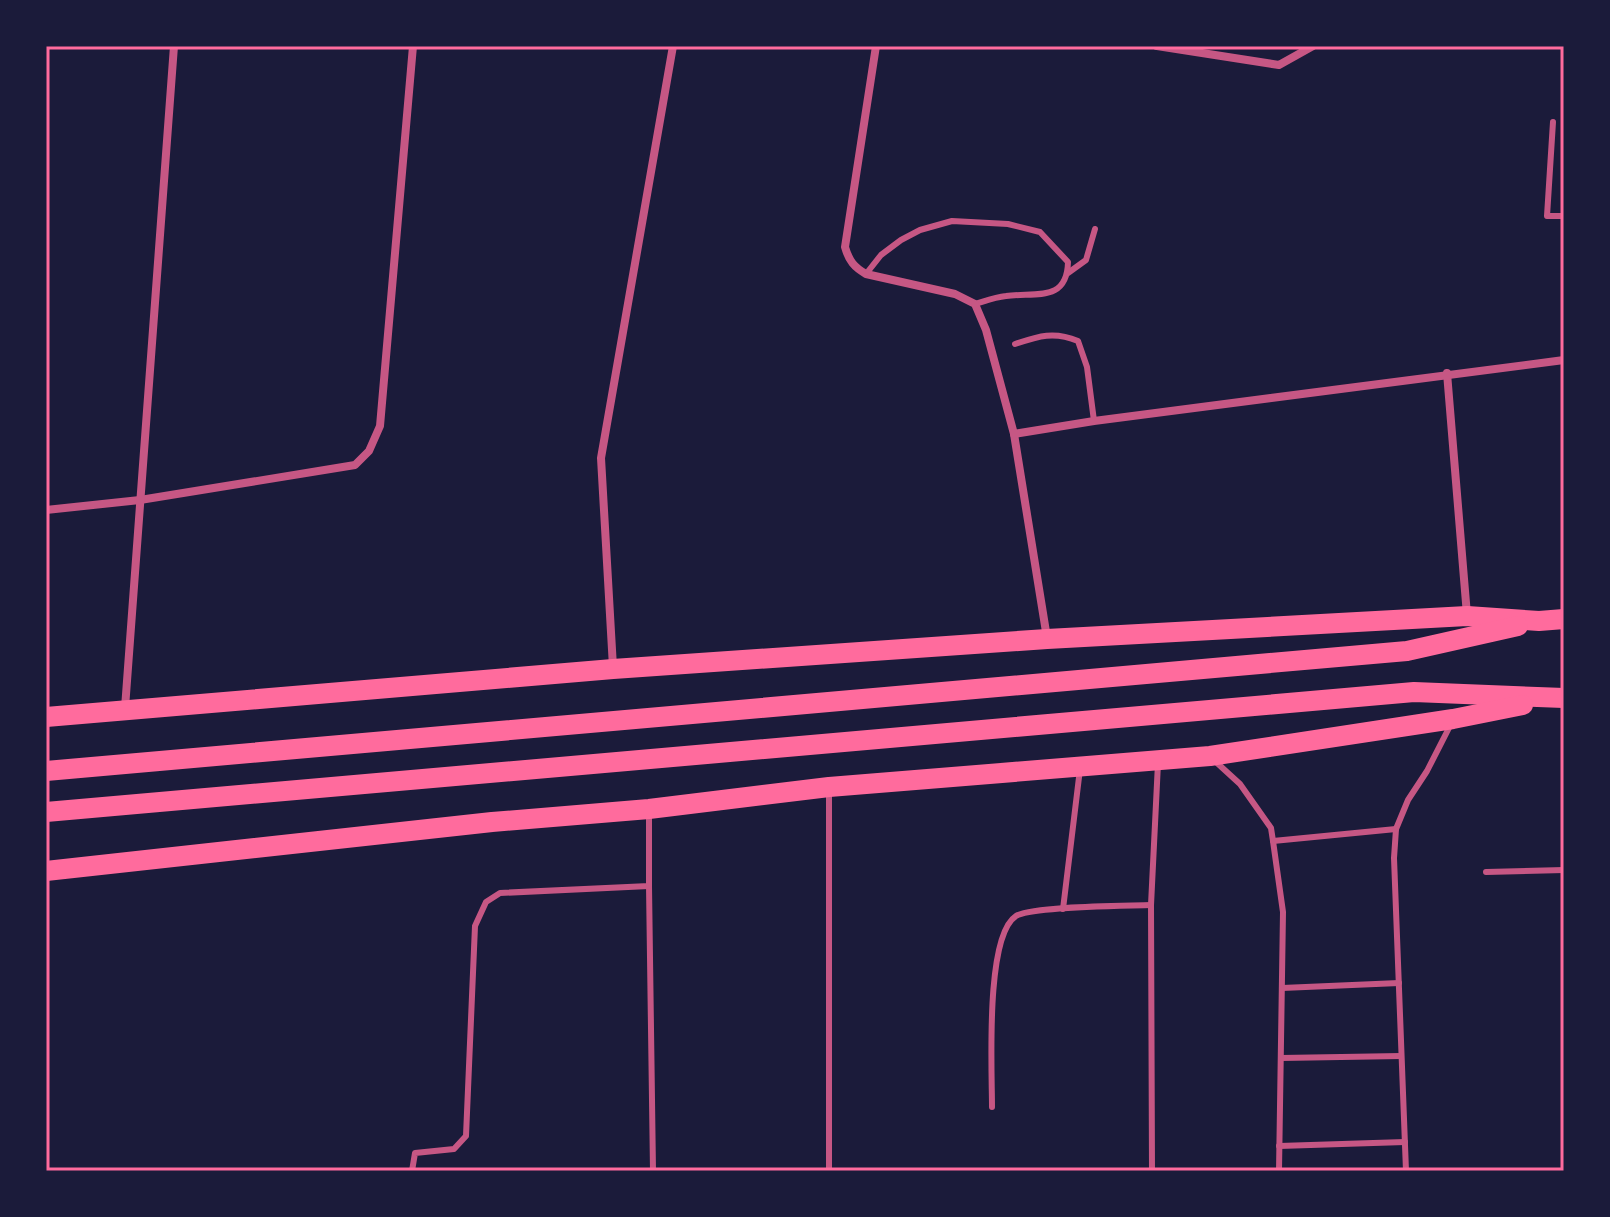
<svg xmlns="http://www.w3.org/2000/svg" width="1610" height="1217" font-family="Ubuntu,sans-serif">
  <style>
    .lines { fill: none; stroke-linecap: round; stroke-linejoin: round }
    .service { stroke: #c65784; stroke-width: 6 }
    .minor { stroke: #c65784; stroke-width: 8 }
    .primary { stroke: #ff6b9d; stroke-width: 20 }
    .neatline { fill: none; stroke: #ff6b9d; stroke-width: 3 }
  </style>
  <rect width="100%" height="100%" fill="#1b1b3a"/>
  <g class="lines">
    <g class="service">
      <polyline points="1553,122 1547,216 1564,216"/>
      <polyline points="1068,273 1086,260 1095,229"/>
      <path d="M866 274 881 255 901 240 920 230 952 221 1008 224 1040 232 1068 262C1067 303 1035 292 1006 296 995 297 985 301 975 304"/>
      <path d="M1015 344C1039 336 1054 331 1078 341L1087 367 1094 421"/>
      <polyline points="1216,762 1240,784 1271,828 1273,841 1283,912 1279,1171"/>
      <polyline points="829,791 829,1171"/>
      <polyline points="1273,841 1396,829"/>
      <polyline points="1486,872 1564,870"/>
      <polyline points="649,886 653,1171"/>
      <polyline points="1063,909 1080,769"/>
      <polyline points="1282,988 1399,983"/>
      <polyline points="1281,1058 1401,1056"/>
      <path d="M992 1107C992 1070 985 936 1016 916 1032 906 1127 906 1151 905"/>
      <polyline points="1279,1146 1405,1142"/>
      <polyline points="412,1171 415,1153 454,1149 466,1136 475,926 486,902 500,893 649,886 649,811"/>
      <polyline points="1152,1171 1151,905 1158,763"/>
      <polyline points="1406,1171 1394,858 1396,829 1408,800 1427,771 1452,722"/>
    </g>
    <g class="minor">
      <path d="M876 46 845 247C849 261 854 267 866 274L955 294 975 304 986 330 1014 434 1047 638"/>
      <polyline points="1157,46 1279,65 1313,46"/>
      <polyline points="1447,373 1467,615"/>
      <polyline points="1014,434 1094,421 1564,360"/>
      <polyline points="46,510 140,500 355,465 369,451 380,426 413,46"/>
      <polyline points="613,667 601,458 673,46"/>
      <polyline points="125,708 174,46"/>
    </g>
    <g class="primary">
      <polyline points="46,717 613,669 1047,639 1467,616 1539,621 1564,619"/>
      <polyline points="46,771 1407,651 1518,626"/>
      <polyline points="46,812 1414,692 1564,698"/>
      <polyline points="46,871 492,822 649,809 829,787 1210,756 1453,719 1523,705"/>
    </g>
  </g>
  <rect width="1610" height="1217" fill="none" stroke="#1b1b3a" stroke-width="96"/>
  <rect x="48" y="48" width="1514" height="1121" class="neatline"/>
</svg>
